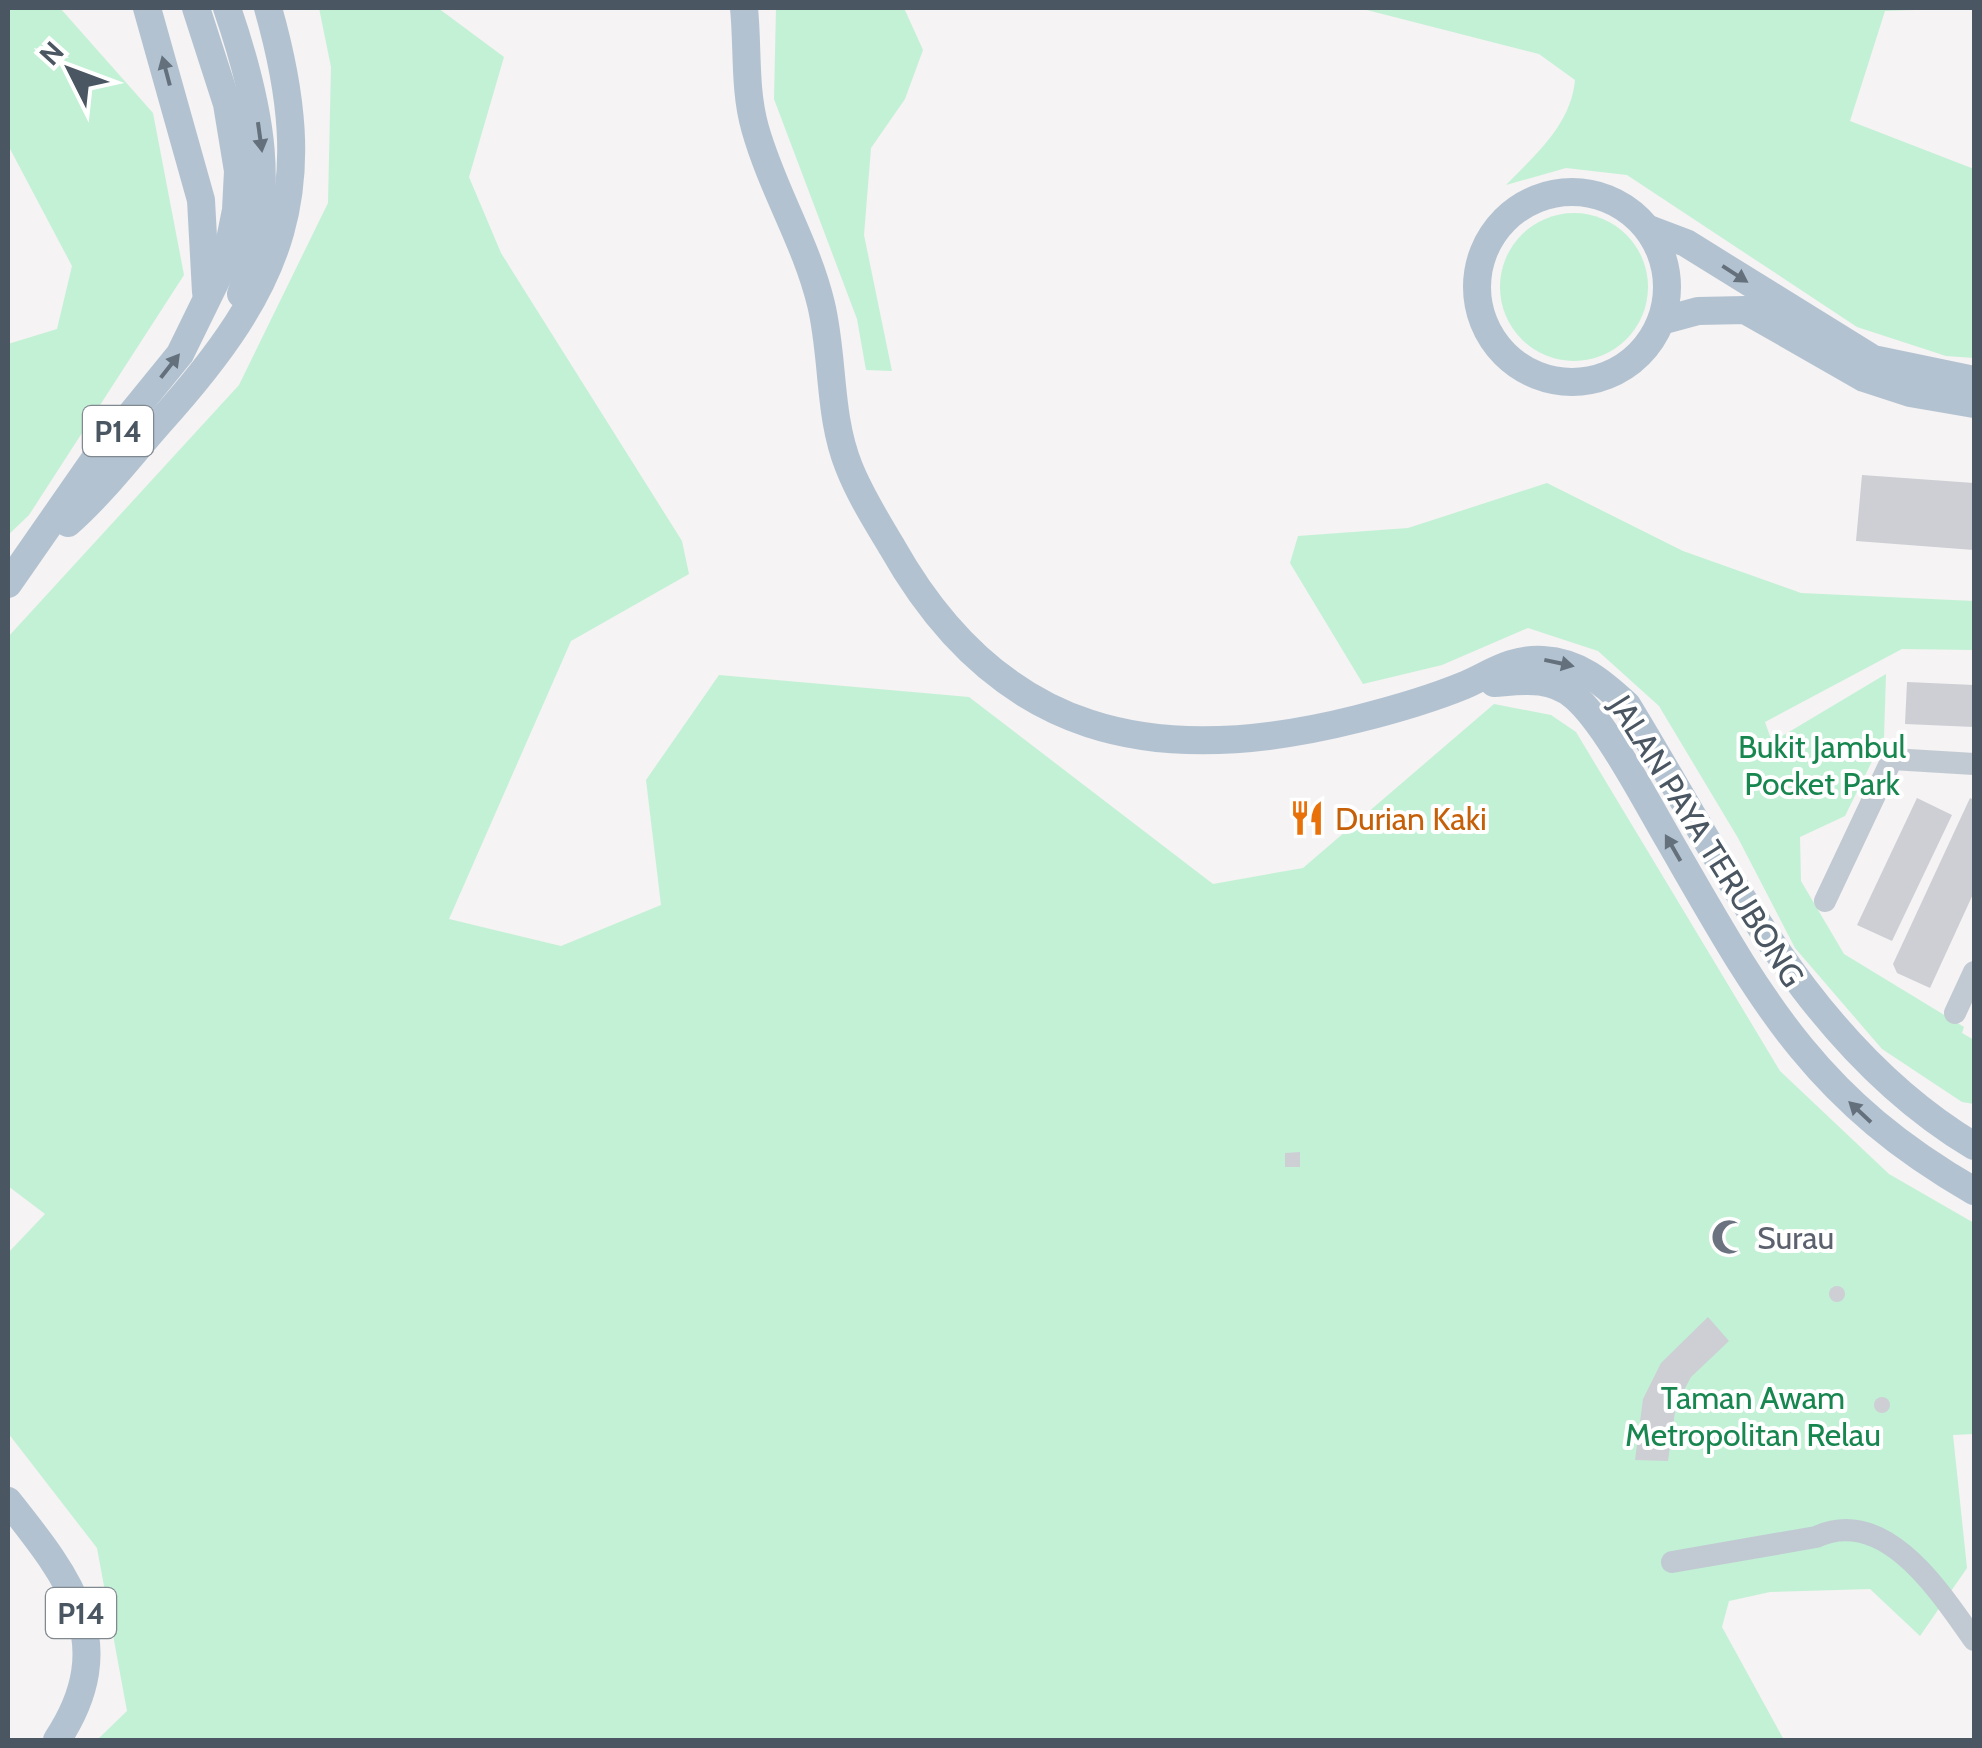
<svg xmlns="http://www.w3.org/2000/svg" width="1982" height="1748" font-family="Cabin,sans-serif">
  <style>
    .green { fill: #c3f1d5 }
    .building { fill: #cdcfd5 }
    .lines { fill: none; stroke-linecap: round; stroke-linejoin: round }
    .minor { stroke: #c1cad2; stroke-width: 22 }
    .major { stroke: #b3c2d1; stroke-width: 28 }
    .oneway { fill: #64717d }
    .labels { text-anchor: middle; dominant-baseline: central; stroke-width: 8; stroke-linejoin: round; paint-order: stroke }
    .shield { fill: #fff; stroke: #808990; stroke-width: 2.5 }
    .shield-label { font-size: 30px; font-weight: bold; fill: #4a5661 }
    .park-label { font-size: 32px; fill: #17864f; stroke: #fff }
    .food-label { font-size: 32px; fill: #c56008; stroke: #fff; text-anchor: start }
    .street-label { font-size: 32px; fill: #4a5661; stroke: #fff }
    .worship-label { font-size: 32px; fill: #5b616d; stroke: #fff; text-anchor: start }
  </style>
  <rect width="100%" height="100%" fill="#f5f3f3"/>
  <g class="green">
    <polygon points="8,8 60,8 153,113 184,275 29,515 8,535 8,344 57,329 72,266 8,145"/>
    <polygon points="319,8 438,8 504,57 469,177 501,253 682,541 689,574 571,641 449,919 561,946 661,905 646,780 719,675 969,697 1213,884 1303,868 1494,704 1551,715 1576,732 1780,1071 1889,1174 1974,1223 1974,1434 1953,1435 1967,1568 1920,1636 1870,1589 1770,1592 1729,1601 1722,1627 1784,1740 97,1740 127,1711 97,1548 8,1433 8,1253 45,1214 8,1186 8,637 239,385 328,203 331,67"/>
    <polygon points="776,8 904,8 923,50 905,99 871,148 864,235 892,371 866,370 857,319 774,99"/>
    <path d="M1359 8H1974L1885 11 1850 121 1974 169V358L1946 356 1857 327 1627 175 1566 168 1506 185C1535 155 1571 125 1575 80L1539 54Z"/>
    <circle cx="1574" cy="287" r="74"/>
    <polygon points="1547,483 1683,551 1801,593 1974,601 1974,650 1902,649 1765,722 1772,742 1886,674 1884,737 1845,816 1800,837 1801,881 1844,954 1964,1027 1962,1033 1974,1040 1974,1104 1962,1102 1882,1049 1795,948 1738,838 1659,706 1598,651 1528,628 1442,665 1363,684 1290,563 1298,536 1408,528"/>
  </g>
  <g class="building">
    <polygon points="1862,475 1974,483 1974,550 1856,541"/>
    <polygon points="1907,682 1974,685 1974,727 1905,724"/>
    <polygon points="1917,798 1952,815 1892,941 1857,925"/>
    <polygon points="1970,798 1974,800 1974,892 1930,988 1897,973 1893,964"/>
    <polygon points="1300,1152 1300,1167 1285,1167 1285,1153"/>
    <circle cx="1837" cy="1294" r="8"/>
    <polygon points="1708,1317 1729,1341 1691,1377 1676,1405 1668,1461 1635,1460 1643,1399 1661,1363"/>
    <circle cx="1882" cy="1405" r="8"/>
  </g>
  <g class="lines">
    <g class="minor">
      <polyline points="1825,901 1892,759 1974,764"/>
      <polyline points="1955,1013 1974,972"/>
      <path d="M1672 1562 1816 1537C1885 1505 1940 1592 1974 1640"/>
    </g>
    <g class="major">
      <polyline points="147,8 201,200 206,292"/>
      <path d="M227 8C261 107 278 192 241 294"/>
      <path d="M744 8C748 47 744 89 755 128 772 189 806 242 821 304 834 358 828 415 849 467 860 495 877 522 892 547 999 737 1155 770 1357 719 1393 710 1431 699 1465 685 1492 673 1512 658 1543 660 1579 662 1602 682 1627 705 1725 865 1808 1047 1974 1146"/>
      <circle cx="1572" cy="287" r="95"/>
      <polyline points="1649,229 1686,243 1873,359 1974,380"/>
      <polyline points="1661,321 1698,311 1745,310 1864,378 1910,393 1974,404"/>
      <path d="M68 523C102 493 130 456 160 422 285 283 320 191 268 8"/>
      <polyline points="8,584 97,456 180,354 226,260 236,210 238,171 227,104 196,8"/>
      <path d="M1494 683C1523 681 1549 676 1574 696 1606 723 1647 803 1670 842 1760 998 1812 1098 1974 1191"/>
      <path d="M8 1501C70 1579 121 1643 57 1740"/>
    </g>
  </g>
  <defs><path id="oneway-solid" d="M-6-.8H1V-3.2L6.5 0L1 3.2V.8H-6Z" transform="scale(2.5)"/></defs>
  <g class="oneway">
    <use href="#oneway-solid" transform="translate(166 71) rotate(-105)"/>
    <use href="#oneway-solid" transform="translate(260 137) rotate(82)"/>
    <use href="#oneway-solid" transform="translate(1735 274) rotate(33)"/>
    <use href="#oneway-solid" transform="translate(170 366) rotate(-52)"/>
    <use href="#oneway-solid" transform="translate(1559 663) rotate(12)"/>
    <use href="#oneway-solid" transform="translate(1673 848) rotate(-120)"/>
    <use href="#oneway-solid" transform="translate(1860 1112) rotate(-137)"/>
  </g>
  <defs>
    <symbol id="restaurant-bare" viewBox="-9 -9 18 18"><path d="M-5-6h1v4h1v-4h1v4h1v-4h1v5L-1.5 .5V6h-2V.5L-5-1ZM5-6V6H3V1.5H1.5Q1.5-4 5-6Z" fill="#e8710a" stroke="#fff" stroke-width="2.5" paint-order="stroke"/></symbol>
    <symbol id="mosque-bare" viewBox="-9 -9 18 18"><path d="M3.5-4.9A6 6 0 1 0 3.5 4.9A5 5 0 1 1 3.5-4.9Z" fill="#6b7280" stroke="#fff" stroke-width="2.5" paint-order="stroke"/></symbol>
  </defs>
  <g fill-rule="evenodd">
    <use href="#restaurant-bare" x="1282" y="793" width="50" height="50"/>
    <use href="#mosque-bare" x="1704" y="1212" width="50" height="50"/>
  </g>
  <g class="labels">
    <g class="shield">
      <rect x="83" y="406" width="70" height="50" rx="8"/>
      <rect x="46" y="1588" width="70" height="50" rx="8"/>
    </g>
    <g class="shield-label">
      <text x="118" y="431">P14</text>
      <text x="81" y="1613">P14</text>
    </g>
    <g class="park-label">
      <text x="1822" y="746">Bukit Jambul<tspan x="1822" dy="37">Pocket Park</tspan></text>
      <text x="1753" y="1397">Taman Awam<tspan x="1753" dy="37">Metropolitan Relau</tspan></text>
    </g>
    <g class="food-label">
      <text x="1335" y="818">Durian Kaki</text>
    </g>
    <g class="street-label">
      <text transform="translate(1707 841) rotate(58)">JALAN PAYA TERUBONG</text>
    </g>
    <g class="worship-label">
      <text x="1757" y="1237">Surau</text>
    </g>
  </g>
  <rect width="1982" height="1748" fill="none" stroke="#4a5661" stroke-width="20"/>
  <g transform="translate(70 70) rotate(312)" stroke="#ffffff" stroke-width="8" paint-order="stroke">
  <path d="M0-8L18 38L0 25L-18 38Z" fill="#4a5661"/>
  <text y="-15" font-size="28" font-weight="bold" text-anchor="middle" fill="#4a5661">N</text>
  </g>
</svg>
